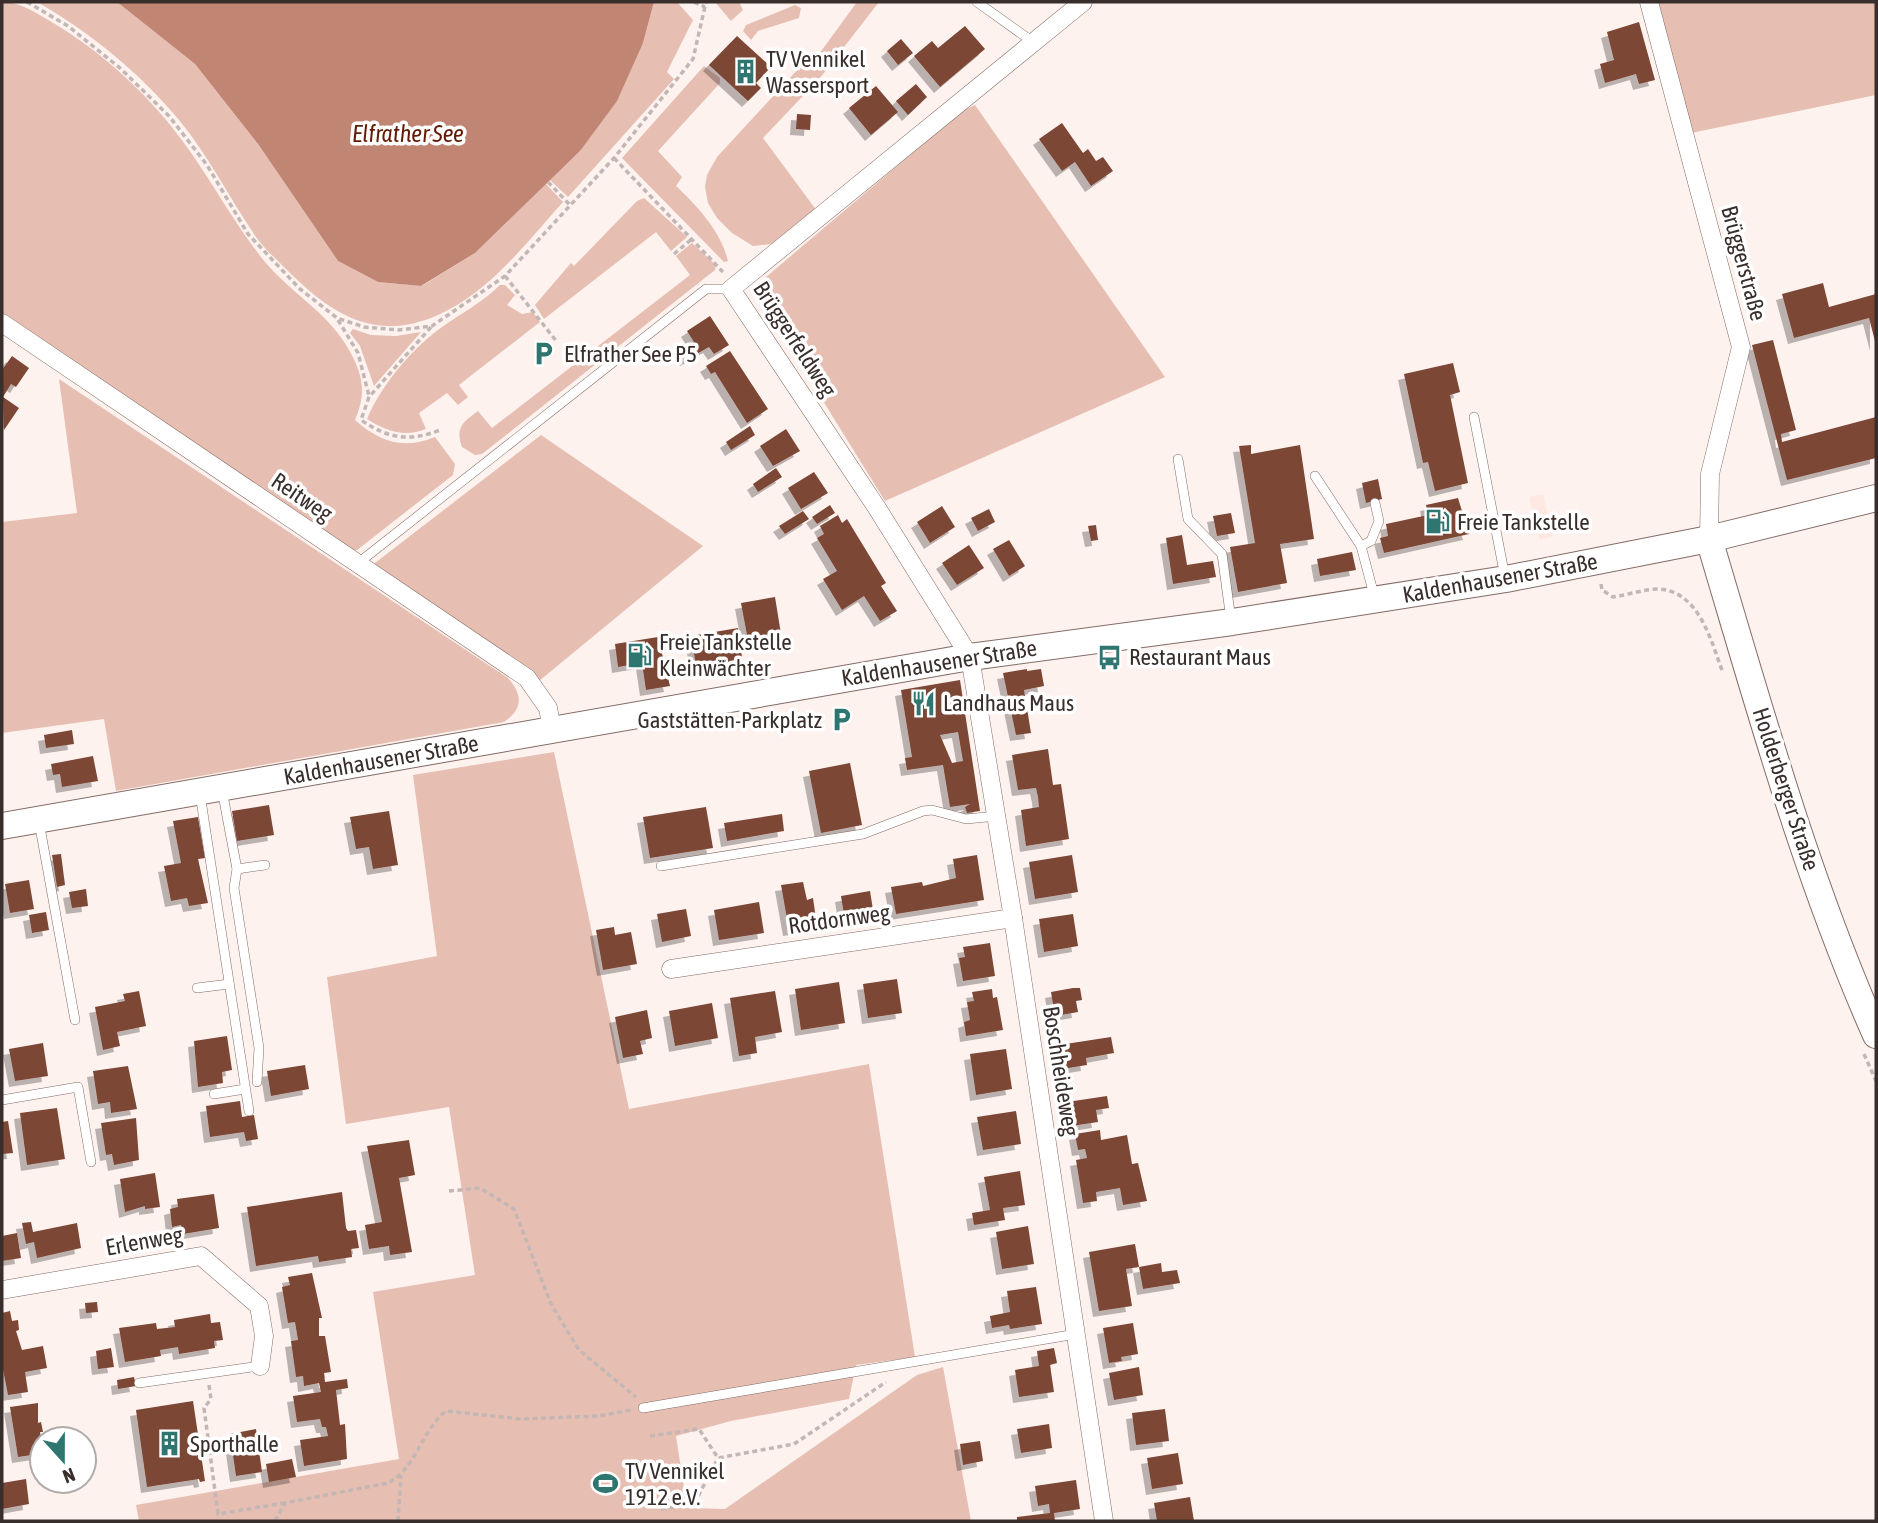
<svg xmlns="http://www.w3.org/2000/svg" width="1878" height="1523" font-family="'Asap Condensed',sans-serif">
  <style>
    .built { fill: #ffe8e2 }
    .green { fill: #e7beb2 }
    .water { fill: #c18574 }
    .building { fill: #7c4636; fill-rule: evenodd; filter: url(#shadow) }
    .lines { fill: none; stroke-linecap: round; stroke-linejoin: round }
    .service-casing { stroke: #836b64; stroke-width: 10 }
    .minor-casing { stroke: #836b64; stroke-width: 19 }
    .secondary-casing { stroke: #836b64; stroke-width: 28 }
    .path { stroke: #c2b7b4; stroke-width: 3.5; stroke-dasharray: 5 3.5; stroke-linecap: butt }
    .service { stroke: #fff; stroke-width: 9 }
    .minor { stroke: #fff; stroke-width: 18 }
    .secondary { stroke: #fff; stroke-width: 26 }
    .labels { text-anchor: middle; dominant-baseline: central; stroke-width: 7; stroke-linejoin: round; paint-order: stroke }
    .poi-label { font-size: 23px; fill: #382e2b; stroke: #fff; text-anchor: start }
    .street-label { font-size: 23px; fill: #382e2b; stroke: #fff }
    .water-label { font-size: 24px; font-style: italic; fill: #631b04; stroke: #fff }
  </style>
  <defs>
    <filter id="shadow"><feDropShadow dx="-6" dy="6" stdDeviation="0" flood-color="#0004"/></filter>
  </defs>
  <rect width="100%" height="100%" fill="#fef2ef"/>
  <polygon class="built" points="1543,494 1553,536 1540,540 1529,497"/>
  <g class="green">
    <path d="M2 2C21 2 34 12 50 21 96 48 138 85 171 126 206 169 230 219 265 262 292 294 329 313 349 350 364 376 366 394 355 420 380 442 403 450 435 437L455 464 453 475 357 550 349 551 2 314Z"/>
    <path d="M37 2H117L195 64 258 144 338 261 378 282 422 286 475 253 546 184 563 202C526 243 490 292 438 315 375 343 331 314 287 270 275 258 261 246 252 231 227 194 208 155 179 120 140 73 90 32 37 2Z"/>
    <polygon points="654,2 677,2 693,20 667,72 674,79 568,197 550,180 580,151 643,43"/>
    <polygon points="715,2 739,2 743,10 731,21"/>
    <polygon points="857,2 879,2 820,78 763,138 817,211 782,243 753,246 732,233 717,218 708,203 705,187 707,175 717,157 811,55 819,54"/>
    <polygon points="1656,2 1876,2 1876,95 1691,133"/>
    <polygon points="795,5 801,8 799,18 758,31 751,40 743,31 746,25"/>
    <path d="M704 66 720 78V83L658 151 682 177 676 186C697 206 721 231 728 261L724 262 622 158Z"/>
    <polygon points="975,105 1165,377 885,501 753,288 962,111"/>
    <polygon points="644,198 687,237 671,251 656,232 544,319 535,305 571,263 574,266 637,201"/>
    <path d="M692 243 716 265 715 270 482 454 475 455 462 447C455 427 463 422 478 411L492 428 690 275 676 256Z"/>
    <path d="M500 285H505L515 295 507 305 522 314 533 312 540 322 459 385 468 397 458 405 447 393 419 413 426 429C404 438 386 431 367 419 381 386 409 352 438 330 459 314 481 304 500 285Z"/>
    <polygon points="353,329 371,335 396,336 421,332 374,386 360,346 350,333"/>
    <path d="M59 379 508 678C523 695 523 709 504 722L116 791 104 719 2 733V522L77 513Z"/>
    <polygon points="541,435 703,546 539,681 375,569 375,563"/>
    <polygon points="554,752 629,1109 869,1064 915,1357 856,1365 849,1399 731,1421 676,1436 687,1508 725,1509 917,1375 943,1367 971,1521 139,1521 136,1505 399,1459 373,1292 475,1275 449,1107 346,1124 327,977 437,956 413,775"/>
  </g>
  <polygon class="water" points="117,2 654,2 643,43 617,101 580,151 475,253 421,286 378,282 338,261 258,144 195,64"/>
  <g class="building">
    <polygon points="1639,22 1655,80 1639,84 1636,74 1605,83 1600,64 1614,60 1607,32"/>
    <polygon points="965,26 985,49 940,87 914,56 932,41 938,48"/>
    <polygon points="737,36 771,67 756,83 761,88 748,101 709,65"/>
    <polygon points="901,39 913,53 898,65 887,51"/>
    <polygon points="916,84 927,97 908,115 896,101"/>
    <polygon points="876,86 898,112 871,135 849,108"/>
    <polygon points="797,114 811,115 810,130 796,129"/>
    <polygon points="1062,123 1083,153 1088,149 1096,161 1103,157 1113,171 1091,186 1075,162 1062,171 1039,139"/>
    <polygon points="1823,283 1829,307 1876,294 1876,345 1869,318 1794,338 1782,294"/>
    <polygon points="710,316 729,345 714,354 709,347 686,360 680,351 694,342 687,331"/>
    <polygon points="1773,340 1796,430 1781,434 1782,442 1876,417 1876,458 1787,480 1752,345"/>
    <polygon points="730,351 768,409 747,423 715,372 711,374 706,366"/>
    <polygon points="12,356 29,368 16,387 11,384 3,397 19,408 4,430 2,370"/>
    <polygon points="1453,363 1460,392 1450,395 1468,483 1435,491 1428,462 1423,463 1404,374"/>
    <polygon points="750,426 755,435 731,450 726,442"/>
    <polygon points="786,429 800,451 773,466 760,446"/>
    <polygon points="1251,445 1251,454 1300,445 1314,539 1280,544 1287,583 1238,592 1230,547 1255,543 1239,446"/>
    <polygon points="776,468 782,477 758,492 753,484"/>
    <polygon points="814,472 828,493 801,509 788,488"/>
    <polygon points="1378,479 1382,499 1366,503 1362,483"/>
    <polygon points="1458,498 1469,534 1384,553 1380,538 1388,536 1386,524 1428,515 1426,505"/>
    <polygon points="830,505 835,513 817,524 812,517"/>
    <polygon points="942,506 955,527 930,543 917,522"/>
    <polygon points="989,509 995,522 978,531 971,518"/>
    <polygon points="803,511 809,519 785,534 779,526"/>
    <polygon points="1231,513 1235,533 1217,536 1213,516"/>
    <polygon points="838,515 842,523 847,519 886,583 881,586 897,611 880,621 864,596 842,610 823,579 837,571 817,538 824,534 820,526"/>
    <polygon points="1096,525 1098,540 1091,541 1088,526"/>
    <polygon points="1182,535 1187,565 1213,561 1216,577 1173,584 1166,538"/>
    <polygon points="1009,540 1025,566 1009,576 993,549"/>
    <polygon points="969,545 984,568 957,585 942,563"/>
    <polygon points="1352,552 1356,570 1320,576 1317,559"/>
    <polygon points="775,597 781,634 748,640 741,603"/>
    <polygon points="738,628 743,664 697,671 691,636"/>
    <polygon points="658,637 670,686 646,690 642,663 618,667 615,644"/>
    <polygon points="1027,669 1027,671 1041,669 1044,686 1024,690 1031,733 1016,735 1003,673"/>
    <path d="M960 680 980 811 967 813 965 807 970 804 950 807 943 765 907 770 905 758 912 757 901 690ZM958 732 963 761 952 763 940 735Z"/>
    <polygon points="72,730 74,744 46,748 44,735"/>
    <polygon points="1048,749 1053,785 1061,784 1069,839 1026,846 1021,810 1039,807 1038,797 1036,788 1018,790 1012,755"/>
    <polygon points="93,756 98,781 62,787 60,774 53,775 51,764"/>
    <polygon points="850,763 862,825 821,833 809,771"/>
    <polygon points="269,805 274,835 237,841 232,811"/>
    <polygon points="706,807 713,848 650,858 643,817"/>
    <polygon points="389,811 398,865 373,869 369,847 356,849 350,817"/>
    <polygon points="782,814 784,831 727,841 724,823"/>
    <polygon points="198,817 205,858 198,859 208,903 189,906 187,898 171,901 164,866 181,863 173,821"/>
    <polygon points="61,854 65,885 57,887 52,855"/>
    <polygon points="977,855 984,900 896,914 891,887 922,882 923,886 956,878 953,859"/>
    <polygon points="1072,855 1078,892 1035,899 1029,862"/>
    <polygon points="29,880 34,909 10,913 5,884"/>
    <polygon points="803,882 807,900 813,898 817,926 789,930 781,885"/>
    <polygon points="86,889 88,906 72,908 69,892"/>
    <polygon points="870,891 874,916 845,921 841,896"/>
    <polygon points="759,902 764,933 719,940 714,910"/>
    <polygon points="686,909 691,936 662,942 657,914"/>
    <polygon points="46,912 49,930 32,933 29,915"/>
    <polygon points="1073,914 1078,946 1044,952 1039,919"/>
    <polygon points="614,927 615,935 631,932 637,964 603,970 596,930"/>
    <polygon points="990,943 995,976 963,981 959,958 965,957 963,947"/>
    <polygon points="897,979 902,1013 868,1018 863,984"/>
    <polygon points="839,982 845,1023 801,1030 795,989"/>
    <polygon points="1073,988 1080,988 1082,1000 1076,1001 1078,1012 1055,1016 1051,992"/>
    <polygon points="992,989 993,998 997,997 1003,1030 966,1036 964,1022 970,1020 967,1002 974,1001 972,992"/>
    <polygon points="139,991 146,1026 117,1032 120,1046 103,1050 95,1007 125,1001 123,994"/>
    <polygon points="775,991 782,1032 755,1037 757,1053 739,1056 730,998"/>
    <polygon points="712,1003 718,1038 675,1046 669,1011"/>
    <polygon points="647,1010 652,1038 640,1041 643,1054 623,1058 615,1017"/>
    <polygon points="227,1036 232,1070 222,1072 223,1083 198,1087 194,1041"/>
    <polygon points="1111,1037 1114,1053 1086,1058 1087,1065 1062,1069 1059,1045"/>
    <polygon points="43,1043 48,1076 15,1081 9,1049"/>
    <polygon points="1006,1049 1012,1089 976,1095 970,1054"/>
    <polygon points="305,1065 309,1089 271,1096 267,1071"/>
    <polygon points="128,1066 137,1109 111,1113 110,1102 98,1104 93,1071"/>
    <polygon points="1107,1096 1109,1108 1096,1110 1098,1122 1071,1126 1067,1102"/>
    <polygon points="240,1101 242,1117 254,1115 258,1139 246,1141 244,1132 210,1137 206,1106"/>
    <polygon points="57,1108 65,1159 27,1165 20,1113"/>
    <polygon points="1016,1111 1021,1144 983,1150 977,1117"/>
    <polygon points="136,1118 139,1160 114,1165 112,1154 106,1155 101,1123"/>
    <polygon points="8,1121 13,1153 2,1154 2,1122"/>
    <polygon points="1100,1130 1101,1140 1127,1135 1132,1164 1138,1163 1147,1201 1123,1205 1120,1188 1096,1192 1097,1201 1083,1203 1076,1160 1087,1158 1085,1149 1078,1150 1075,1134"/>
    <polygon points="409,1140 415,1175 399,1178 412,1252 390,1255 389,1246 369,1249 365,1225 382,1222 367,1146"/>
    <polygon points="1020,1171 1025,1205 1003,1208 1005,1220 974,1225 972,1213 990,1210 984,1177"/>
    <polygon points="155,1173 160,1207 145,1209 145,1206 125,1212 120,1179"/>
    <polygon points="342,1192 346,1228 348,1231 356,1230 359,1248 351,1249 352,1257 319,1262 318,1256 256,1266 247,1207"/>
    <polygon points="214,1194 219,1228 183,1234 181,1225 172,1227 170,1209 178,1207 177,1199"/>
    <polygon points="31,1222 33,1232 77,1223 81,1248 37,1258 34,1242 26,1244 22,1223"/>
    <polygon points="1028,1226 1034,1264 1002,1269 996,1232"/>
    <polygon points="17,1233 21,1258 2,1261 2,1236"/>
    <polygon points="1135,1244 1139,1267 1126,1269 1132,1306 1099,1311 1089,1252"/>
    <polygon points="1161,1263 1162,1272 1177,1270 1180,1283 1143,1289 1139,1267"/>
    <polygon points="312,1273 322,1318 319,1318 319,1336 325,1336 331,1372 324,1373 325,1382 347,1379 348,1388 336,1390 340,1425 345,1424 347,1459 304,1466 300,1440 328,1436 326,1427 322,1427 320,1419 297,1422 293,1396 321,1392 319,1383 304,1386 303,1376 296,1377 291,1341 298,1340 295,1322 288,1323 282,1287 290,1285 288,1277"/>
    <polygon points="1036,1287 1042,1324 1010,1329 1009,1325 992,1328 990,1316 1010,1312 1007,1291"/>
    <polygon points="97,1302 98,1312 86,1313 85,1303"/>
    <polygon points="10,1311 12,1321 18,1320 19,1330 16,1331 22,1350 43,1346 47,1368 25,1372 28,1392 8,1395 2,1364 2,1313"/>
    <polygon points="210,1314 211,1323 220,1322 223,1340 214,1341 215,1348 179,1354 178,1347 160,1350 161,1356 125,1362 119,1328 156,1323 157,1329 175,1327 174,1320"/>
    <polygon points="1133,1323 1138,1354 1121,1357 1122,1361 1109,1363 1103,1328"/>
    <polygon points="111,1348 114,1367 98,1369 96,1351"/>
    <polygon points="1054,1348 1057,1363 1050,1365 1054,1392 1019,1397 1015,1370 1039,1366 1037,1351"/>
    <polygon points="1139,1367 1143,1395 1114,1400 1109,1373"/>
    <polygon points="134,1377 136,1386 118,1389 117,1380"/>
    <polygon points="193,1401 205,1481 200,1482 199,1479 147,1487 136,1410"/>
    <polygon points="38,1403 38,1423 41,1422 43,1432 40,1432 42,1443 37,1444 38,1454 18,1457 10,1407"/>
    <polygon points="1165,1409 1169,1441 1136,1445 1132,1413"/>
    <polygon points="1049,1424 1052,1448 1021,1453 1017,1429"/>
    <polygon points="256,1429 262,1472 236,1476 230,1434"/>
    <polygon points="980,1441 983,1461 963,1465 960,1444"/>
    <polygon points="1178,1453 1183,1484 1152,1489 1147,1458"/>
    <polygon points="292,1459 296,1477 269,1482 266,1464"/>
    <polygon points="26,1479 29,1504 2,1509 2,1483"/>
    <polygon points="1076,1480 1080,1509 1054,1513 1055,1521 1017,1521 1017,1517 1050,1513 1049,1504 1038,1506 1035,1486"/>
    <polygon points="1190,1497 1194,1521 1157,1521 1154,1503"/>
  </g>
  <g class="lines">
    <defs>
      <g id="service">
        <polyline points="977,2 1033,42"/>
        <polyline points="1474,417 1505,577"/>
        <polyline points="1178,459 1188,519 1222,554 1231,620"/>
        <polyline points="1315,476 1361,546 1374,595"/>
        <polyline points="1361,546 1371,541 1379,521 1375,503"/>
        <polyline points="357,564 706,289 731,289"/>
        <polyline points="222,790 237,869 265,865"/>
        <polyline points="200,794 249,1111"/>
        <polyline points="39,822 75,1020"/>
        <polyline points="661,866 863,834 923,811 932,810 966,819 997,816"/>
        <polyline points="237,869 234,888 259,1048 257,1082"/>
        <polyline points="197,988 229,984"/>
        <polyline points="214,1094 245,1089"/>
        <polyline points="2,1100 78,1087 91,1162"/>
        <polyline points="139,1383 260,1366"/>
        <polyline points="643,1408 1076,1334"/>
      </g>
      <g id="minor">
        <polyline points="1083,2 731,289 877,508 970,657 1013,918 1104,1521"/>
        <polyline points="1649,2 1741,347 1710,474 1709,539"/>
        <polyline points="2,323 527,678 548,708 552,729"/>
        <polyline points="671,969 1013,918"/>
        <polyline points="2,1290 201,1256 259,1306 264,1336 260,1366"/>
      </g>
      <g id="secondary">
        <path d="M1709 539C1759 706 1805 875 1876 1035"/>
        <polyline points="2,826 970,657 1232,622 1506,579 1709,539 1876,498"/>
      </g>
    </defs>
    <use href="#service" class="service-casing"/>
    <use href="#minor" class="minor-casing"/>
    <use href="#secondary" class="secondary-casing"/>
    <g class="path">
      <polyline points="27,2 68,26 120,68 169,116 207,165 248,234 300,289 337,318 364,327 399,330 432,326 505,276 614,158 693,59 706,2"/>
      <polyline points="694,2 705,7"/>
      <polyline points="614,158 723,272"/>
      <polyline points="548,182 570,205"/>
      <polyline points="674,254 693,238"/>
      <polyline points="505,276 557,342"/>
      <polyline points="338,320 358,353 369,396"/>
      <path d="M431 327 369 397 361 420C389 439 409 442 440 430"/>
      <path d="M1601 584 1602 590 1613 597C1627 595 1641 590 1656 589 1699 589 1711 641 1723 673"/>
      <polyline points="1864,1054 1876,1081"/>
      <polyline points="449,1191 480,1188 514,1209 551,1304 579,1350 636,1397"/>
      <polyline points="209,1385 211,1399 204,1408 218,1514 284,1503"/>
      <polyline points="650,1436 699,1429 718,1458 794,1444 886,1382"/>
      <polyline points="661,1509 694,1504 718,1458"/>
      <path d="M275 1521 285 1503 388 1483C416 1469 421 1431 446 1411L521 1419 599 1416 631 1410"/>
      <polyline points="398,1521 401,1476"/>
    </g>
    <use href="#service" class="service"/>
    <use href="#minor" class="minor"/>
    <use href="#secondary" class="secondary"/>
  </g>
  <defs>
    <symbol id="building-bare" viewBox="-9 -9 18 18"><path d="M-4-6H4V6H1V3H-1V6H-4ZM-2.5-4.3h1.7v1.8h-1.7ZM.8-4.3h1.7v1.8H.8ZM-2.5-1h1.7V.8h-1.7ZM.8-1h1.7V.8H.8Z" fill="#2e766f" stroke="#fff" stroke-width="2.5" paint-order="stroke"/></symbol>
    <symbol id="parking-bare" viewBox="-9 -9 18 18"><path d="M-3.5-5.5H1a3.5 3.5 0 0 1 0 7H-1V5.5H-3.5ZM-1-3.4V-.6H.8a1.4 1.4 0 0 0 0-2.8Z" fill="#2e766f" stroke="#fff" stroke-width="2.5" paint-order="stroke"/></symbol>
    <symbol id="fuel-bare" viewBox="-9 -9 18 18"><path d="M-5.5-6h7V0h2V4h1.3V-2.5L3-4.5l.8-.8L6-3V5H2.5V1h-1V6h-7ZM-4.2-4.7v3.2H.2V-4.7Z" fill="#2e766f" stroke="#fff" stroke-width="2.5" paint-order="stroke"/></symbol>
    <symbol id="bus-bare" viewBox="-9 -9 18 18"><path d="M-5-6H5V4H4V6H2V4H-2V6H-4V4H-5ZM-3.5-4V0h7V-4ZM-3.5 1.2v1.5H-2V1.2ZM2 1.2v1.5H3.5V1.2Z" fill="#2e766f" stroke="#fff" stroke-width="2.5" paint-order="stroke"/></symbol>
    <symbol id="restaurant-bare" viewBox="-9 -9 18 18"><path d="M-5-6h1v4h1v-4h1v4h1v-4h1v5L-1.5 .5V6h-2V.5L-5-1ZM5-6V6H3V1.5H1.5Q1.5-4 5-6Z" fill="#2e766f" stroke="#fff" stroke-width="2.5" paint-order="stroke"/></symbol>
    <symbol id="stadium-bare" viewBox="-9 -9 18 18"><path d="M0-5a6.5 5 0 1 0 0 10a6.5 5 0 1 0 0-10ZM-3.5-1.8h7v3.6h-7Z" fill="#2e766f" stroke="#fff" stroke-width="2.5" paint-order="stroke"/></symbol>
  </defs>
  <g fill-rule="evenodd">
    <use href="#building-bare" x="728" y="54" width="35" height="35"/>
    <use href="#parking-bare" x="526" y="336" width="35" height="35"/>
    <use href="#fuel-bare" x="1420" y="504" width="35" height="35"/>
    <use href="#fuel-bare" x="622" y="638" width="35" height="35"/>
    <use href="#bus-bare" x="1092" y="640" width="35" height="35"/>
    <use href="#restaurant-bare" x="906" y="686" width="35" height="35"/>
    <use href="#parking-bare" x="824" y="702" width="35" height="35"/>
    <use href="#building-bare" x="152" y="1426" width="35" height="35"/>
    <use href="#stadium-bare" x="588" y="1466" width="35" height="35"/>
  </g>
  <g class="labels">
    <g class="poi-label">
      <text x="766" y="59">TV Vennikel<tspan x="766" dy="26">Wassersport</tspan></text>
      <text x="564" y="354">Elfrather See P5</text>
      <text x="1457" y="522">Freie Tankstelle</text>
      <text x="659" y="642">Freie Tankstelle<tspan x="659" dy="26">Kleinwächter</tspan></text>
      <text x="1129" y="657">Restaurant Maus</text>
      <text x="943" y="703">Landhaus Maus</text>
      <text x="822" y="720" text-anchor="end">Gaststätten-Parkplatz</text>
      <text x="190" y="1444">Sporthalle</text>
      <text x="625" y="1471">TV Vennikel<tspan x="625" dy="26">1912 e.V.</tspan></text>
    </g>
    <g class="street-label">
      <text transform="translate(1744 263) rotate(75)">Brüggerstraße</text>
      <text transform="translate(795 339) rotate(57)">Brüggerfeldweg</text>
      <text transform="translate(302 497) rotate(34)">Reitweg</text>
      <text transform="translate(1500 578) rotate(-10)">Kaldenhausener Straße</text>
      <text transform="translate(939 663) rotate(-9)">Kaldenhausener Straße</text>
      <text transform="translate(381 760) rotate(-10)">Kaldenhausener Straße</text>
      <text transform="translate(1786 789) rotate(72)">Holderberger Straße</text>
      <text transform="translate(839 919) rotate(-8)">Rotdornweg</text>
      <text transform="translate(1061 1071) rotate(81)">Boschheideweg</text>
      <text transform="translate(144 1241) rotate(-10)">Erlenweg</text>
    </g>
    <g class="water-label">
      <text x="408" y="133">Elfrather See</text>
    </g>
  </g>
  <rect width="1878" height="1523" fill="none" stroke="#382e2b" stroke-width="7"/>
  <g transform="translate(63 1460) rotate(159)"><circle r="33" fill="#ffffff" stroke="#afabaa" stroke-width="2"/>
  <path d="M0-5L12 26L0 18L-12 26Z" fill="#2e766f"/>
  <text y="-10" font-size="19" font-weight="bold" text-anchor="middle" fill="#382e2b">N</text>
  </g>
</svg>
